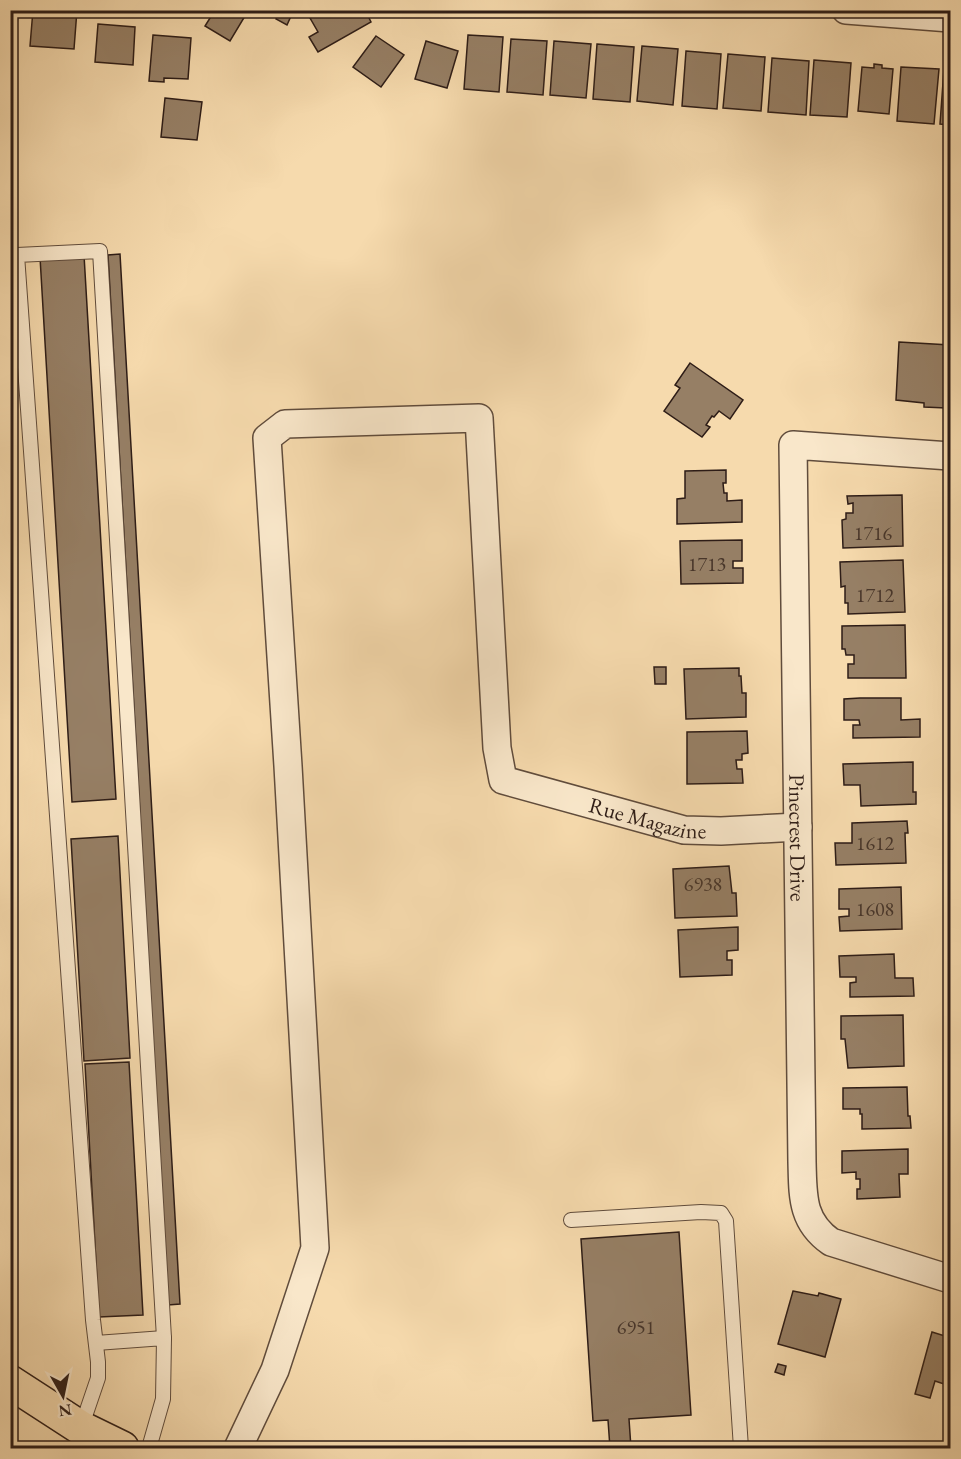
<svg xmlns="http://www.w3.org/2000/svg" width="961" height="1459" font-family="'EB Garamond',serif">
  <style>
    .building { fill: #967f65; stroke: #2e1d17; stroke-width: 1.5 }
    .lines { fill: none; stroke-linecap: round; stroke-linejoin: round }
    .lane-casing { stroke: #604c3c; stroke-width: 16 }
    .street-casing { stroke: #604c3c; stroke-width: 30 }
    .primary-casing { stroke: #2e1d17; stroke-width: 36 }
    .lane { stroke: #f9e7ca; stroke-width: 14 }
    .street { stroke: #f9e7ca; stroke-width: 27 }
    .primary { stroke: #f6daad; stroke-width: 33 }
    .labels { text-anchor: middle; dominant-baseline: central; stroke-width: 4.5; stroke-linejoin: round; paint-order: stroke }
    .number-label { font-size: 20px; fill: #48362a }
    .street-label { font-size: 22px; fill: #2e1d17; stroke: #f9e7ca }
  </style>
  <rect width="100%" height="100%" fill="#f6daad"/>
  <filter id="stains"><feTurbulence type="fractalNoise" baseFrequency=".00333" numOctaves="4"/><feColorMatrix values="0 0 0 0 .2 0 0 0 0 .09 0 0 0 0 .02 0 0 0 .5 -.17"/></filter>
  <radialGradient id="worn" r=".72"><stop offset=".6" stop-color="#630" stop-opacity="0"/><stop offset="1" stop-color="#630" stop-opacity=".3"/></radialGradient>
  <g class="building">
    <polygon points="10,10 18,10 15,60 10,59"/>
    <polygon points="33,10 77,10 74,49 30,46"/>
    <polygon points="215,10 235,10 245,16 230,41 205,26"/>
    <polygon points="280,10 291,16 287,25 276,19"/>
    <polygon points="323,10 365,10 371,22 318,52 309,37 318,32 310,18"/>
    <polygon points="98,24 135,27 133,65 95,62"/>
    <polygon points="153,35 191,38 188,79 164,78 164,82 149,81"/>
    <polygon points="468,35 503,37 499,92 464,89"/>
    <polygon points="376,36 404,55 381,87 353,67"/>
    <polygon points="511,39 547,41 543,95 507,92"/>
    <polygon points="426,41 458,51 447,88 415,79"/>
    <polygon points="554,41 591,44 586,98 550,95"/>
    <polygon points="597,44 634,47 630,102 593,99"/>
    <polygon points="642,46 678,49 673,105 637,101"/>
    <polygon points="686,51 721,54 717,109 682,106"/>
    <polygon points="728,54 765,57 761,111 723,108"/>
    <polygon points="772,58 809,61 806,115 768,112"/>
    <polygon points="814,60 851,63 847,117 810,115"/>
    <polygon points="874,64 882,65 882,68 893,69 889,114 858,111 862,67 874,68"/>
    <polygon points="901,67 939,69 934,124 897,121"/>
    <polygon points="944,69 950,70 950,125 940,124"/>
    <polygon points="165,98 202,102 197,140 161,137"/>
    <polygon points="120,254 180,1304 168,1305 108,255"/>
    <polygon points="84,255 116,799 72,802 40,257"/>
    <polygon points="899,342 950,345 946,408 924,407 924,403 896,400"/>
    <polygon points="690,363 743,400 730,419 719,411 714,417 712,416 706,425 710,427 702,437 664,411 680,388 675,385"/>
    <polygon points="726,470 726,483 723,483 724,493 727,493 727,501 742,500 742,522 677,524 677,499 685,498 685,471"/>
    <polygon points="902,495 903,546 843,548 842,520 846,519 846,513 853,513 853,503 848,504 847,496"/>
    <polygon points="742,540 742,561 733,561 733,568 743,568 743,583 681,584 680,541"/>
    <polygon points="903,560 905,612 848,614 848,603 845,603 845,586 841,587 840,562"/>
    <polygon points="905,625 906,678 848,678 848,664 854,664 854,655 846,655 845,649 842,649 842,626"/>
    <polygon points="654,667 666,667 666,684 655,684"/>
    <polygon points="739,668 739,676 741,676 742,693 746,693 746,717 686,719 684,669"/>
    <polygon points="860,698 901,698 901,720 920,719 920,737 853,738 853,725 860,725 859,720 844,720 844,699"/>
    <polygon points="747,731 748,753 742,754 742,760 736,760 737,769 742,769 743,783 687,784 687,732"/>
    <polygon points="913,762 913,792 916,792 916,804 861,806 860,785 844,785 843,764"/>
    <polygon points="907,821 908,833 905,833 906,863 836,865 835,843 852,843 852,823"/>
    <polygon points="118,836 130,1058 84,1061 71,839"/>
    <polygon points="729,866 732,893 736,893 737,916 675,918 673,869"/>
    <polygon points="901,887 902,929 840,931 839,917 849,916 849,909 839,909 839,889"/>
    <polygon points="738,927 738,950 727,951 727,960 732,960 732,975 680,977 678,930"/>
    <polygon points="894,954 895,978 913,978 914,996 850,997 850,983 856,982 856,977 840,977 839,956"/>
    <polygon points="903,1015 904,1066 848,1068 845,1039 841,1039 841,1016"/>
    <polygon points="129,1062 143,1315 99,1317 85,1064"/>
    <polygon points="907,1087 908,1116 910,1116 911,1128 862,1129 862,1114 860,1114 860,1109 843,1109 843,1088"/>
    <polygon points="908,1149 908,1174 899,1174 900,1197 857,1199 857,1189 860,1189 860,1179 856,1179 856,1172 842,1173 842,1151"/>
    <polygon points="679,1232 691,1415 629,1419 631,1448 610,1448 608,1420 593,1421 581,1239"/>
    <polygon points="793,1291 818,1296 819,1293 841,1299 825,1357 778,1344"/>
    <polygon points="932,1332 945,1336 944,1343 949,1344 950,1337 950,1386 935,1381 930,1398 915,1394"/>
    <polygon points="778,1364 786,1366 784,1375 775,1372"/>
  </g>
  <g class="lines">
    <defs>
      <g id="lane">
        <polyline points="571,1220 701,1212 721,1213 726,1221 741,1448"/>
        <polyline points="96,1343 164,1338 163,1399 149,1448"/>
        <polyline points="81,1428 98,1378 98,1362 93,1320 17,255 100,251 164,1338"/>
      </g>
      <g id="street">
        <polyline points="846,10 950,18"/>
        <path id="s1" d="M950 456 793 445 802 1162C803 1195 801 1221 831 1242L950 1279"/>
        <path id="s2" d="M238 1448 275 1370 315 1248 288 766 267 438 285 424 479 418 497 748 503 780 684 830 721 831 798 827"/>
      </g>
      <polyline id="primary" points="10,1382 81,1428 122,1448"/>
    </defs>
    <use href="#lane" class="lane-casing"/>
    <use href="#street" class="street-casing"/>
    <use href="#primary" class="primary-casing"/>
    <use href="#lane" class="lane"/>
    <use href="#street" class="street"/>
    <use href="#primary" class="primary"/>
  </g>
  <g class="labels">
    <g class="number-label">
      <text x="873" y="533">1716</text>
      <text x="707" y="564">1713</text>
      <text x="875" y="595">1712</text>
      <text x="875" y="843">1612</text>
      <text x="703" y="884">6938</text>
      <text x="875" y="909">1608</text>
      <text x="636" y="1327">6951</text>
    </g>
    <g class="street-label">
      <text stroke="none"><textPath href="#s2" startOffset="1756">Rue Magazine</textPath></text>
      <text stroke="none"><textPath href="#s1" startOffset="550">Pinecrest Drive</textPath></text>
    </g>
  </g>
  <rect width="961" height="1459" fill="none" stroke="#f6daad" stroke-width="36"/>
  <rect x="12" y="12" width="937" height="1435" fill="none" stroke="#2e1d17" stroke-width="3"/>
  <rect x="18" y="18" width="925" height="1423" fill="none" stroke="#2e1d17" stroke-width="1.5"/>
  <g transform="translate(63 1396) rotate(171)" stroke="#f9e7ca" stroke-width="4.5" paint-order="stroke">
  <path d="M0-4.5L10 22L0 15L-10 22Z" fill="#2e1d17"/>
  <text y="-9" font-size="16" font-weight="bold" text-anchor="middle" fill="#2e1d17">N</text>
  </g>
  <rect width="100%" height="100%" filter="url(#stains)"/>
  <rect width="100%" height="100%" fill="url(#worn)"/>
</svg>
